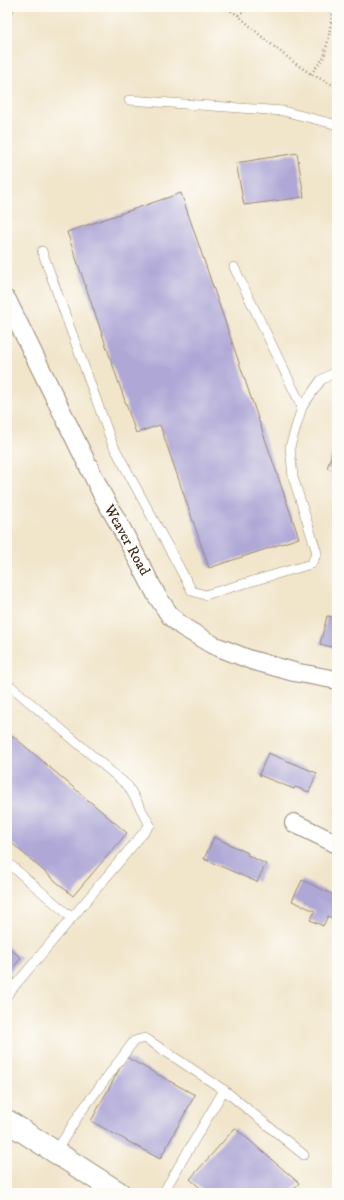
<svg xmlns="http://www.w3.org/2000/svg" width="344" height="1200" font-family="'IM FELL DW Pica',serif">
  <style>
    .building { fill: #afa8d7 }
    .lines { fill: none; stroke-linecap: round; stroke-linejoin: round }
    .service-casing { stroke: #968874; stroke-width: 10 }
    .minor-casing { stroke: #968874; stroke-width: 20 }
    .tertiary-casing { stroke: #968874; stroke-width: 24 }
    .path { stroke: #968874; stroke-width: 2.5; stroke-dasharray: 1 3; stroke-linecap: butt }
    .service { stroke: #fff; stroke-width: 9 }
    .minor { stroke: #fff; stroke-width: 18 }
    .tertiary { stroke: #fff; stroke-width: 22 }
    .labels { text-anchor: middle; dominant-baseline: central; stroke-width: 3.5; stroke-linejoin: round; paint-order: stroke }
    .street-label { font-size: 15px; fill: #3b2a1e; stroke: #fdfcf7 }
  </style>
  <rect width="100%" height="100%" fill="#fdfcf7"/>
  <filter id="ink" filterUnits="userSpaceOnUse"><feTurbulence type="fractalNoise" baseFrequency=".025" numOctaves="2"/><feDisplacementMap in="SourceGraphic" scale="8" xChannelSelector="R" yChannelSelector="G"/><feConvolveMatrix kernelMatrix="1 2 1 2 8 2 1 2 1" color-interpolation-filters="sRGB"/></filter>
  <filter id="wash" filterUnits="userSpaceOnUse"><feTurbulence type="fractalNoise" baseFrequency=".012" numOctaves="4" result="noise"/><feDisplacementMap in="SourceGraphic" scale="16" xChannelSelector="R" yChannelSelector="G"/><feGaussianBlur stdDeviation="0.9" result="paint"/><feColorMatrix in="noise" values="0 0 0 0 0 0 0 0 0 0 0 0 0 0 0 0 0 1.4 0 .05"/><feComposite in="paint" operator="in"/></filter>
  <g filter="url(#wash)">
    <rect width="100%" height="100%" fill="#f1e5ca"/>
    <g id="blocks">
      <g class="building">
        <polygon points="297,153 304,197 244,205 236,163"/>
        <polygon points="181,193 299,538 209,568 160,425 136,433 67,232"/>
        <polygon points="337,441 337,472 327,468"/>
        <polygon points="327,616 337,618 337,653 334,652 335,648 320,644"/>
        <polygon points="7,731 127,833 73,896 7,839"/>
        <polygon points="268,753 317,773 309,792 295,787 294,789 259,775"/>
        <polygon points="214,837 248,853 247,855 266,864 257,882 204,859"/>
        <polygon points="302,880 336,896 334,900 337,901 337,921 328,916 323,926 310,920 315,911 292,901"/>
        <polygon points="7,946 21,958 7,975"/>
        <polygon points="126,1057 195,1095 160,1159 91,1121"/>
        <polygon points="235,1128 299,1183 290,1193 206,1193 190,1179"/>
      </g>
    </g>
  </g>
  <g filter="url(#ink)">
    <use href="#blocks" fill-opacity="0" stroke="#968874" stroke-width="1"/>
    <g class="lines">
      <defs>
        <g id="service">
          <polyline points="129,100 283,111 334,124 337,126"/>
          <polyline points="42,251 112,443 192,591 205,595 311,564 317,553 293,477 290,447 302,407 321,380 337,371"/>
          <polyline points="234,267 302,407"/>
          <polyline points="7,683 128,786 150,825 7,995"/>
          <polyline points="7,862 72,918"/>
          <polyline points="224,1090 304,1155"/>
          <polyline points="55,1153 80,1113 134,1041 145,1038 224,1090 163,1193"/>
        </g>
        <g id="minor">
          <polyline points="7,300 103,496 119,524 157,596 171,617 183,627 213,645 251,660 294,672 337,680"/>
          <polyline points="294,823 337,844"/>
        </g>
        <polyline id="tertiary" points="7,1121 119,1193"/>
      </defs>
      <use href="#service" class="service-casing"/>
      <use href="#minor" class="minor-casing"/>
      <use href="#tertiary" class="tertiary-casing"/>
      <g class="path">
        <polyline points="224,7 238,15 262,37 296,64 311,74 337,87"/>
        <polyline points="238,15 253,7"/>
        <polyline points="7,22 15,7"/>
        <polyline points="311,74 324,57 329,36 332,14 328,7"/>
      </g>
      <use href="#service" class="service"/>
      <use href="#minor" class="minor"/>
      <use href="#tertiary" class="tertiary"/>
    </g>
  </g>
  <g class="labels">
    <g class="street-label">
      <text transform="translate(127 540) rotate(61)">Weaver Road</text>
    </g>
  </g>
  <rect width="344" height="1200" fill="none" stroke="#fdfcf7" stroke-width="24"/>
</svg>
